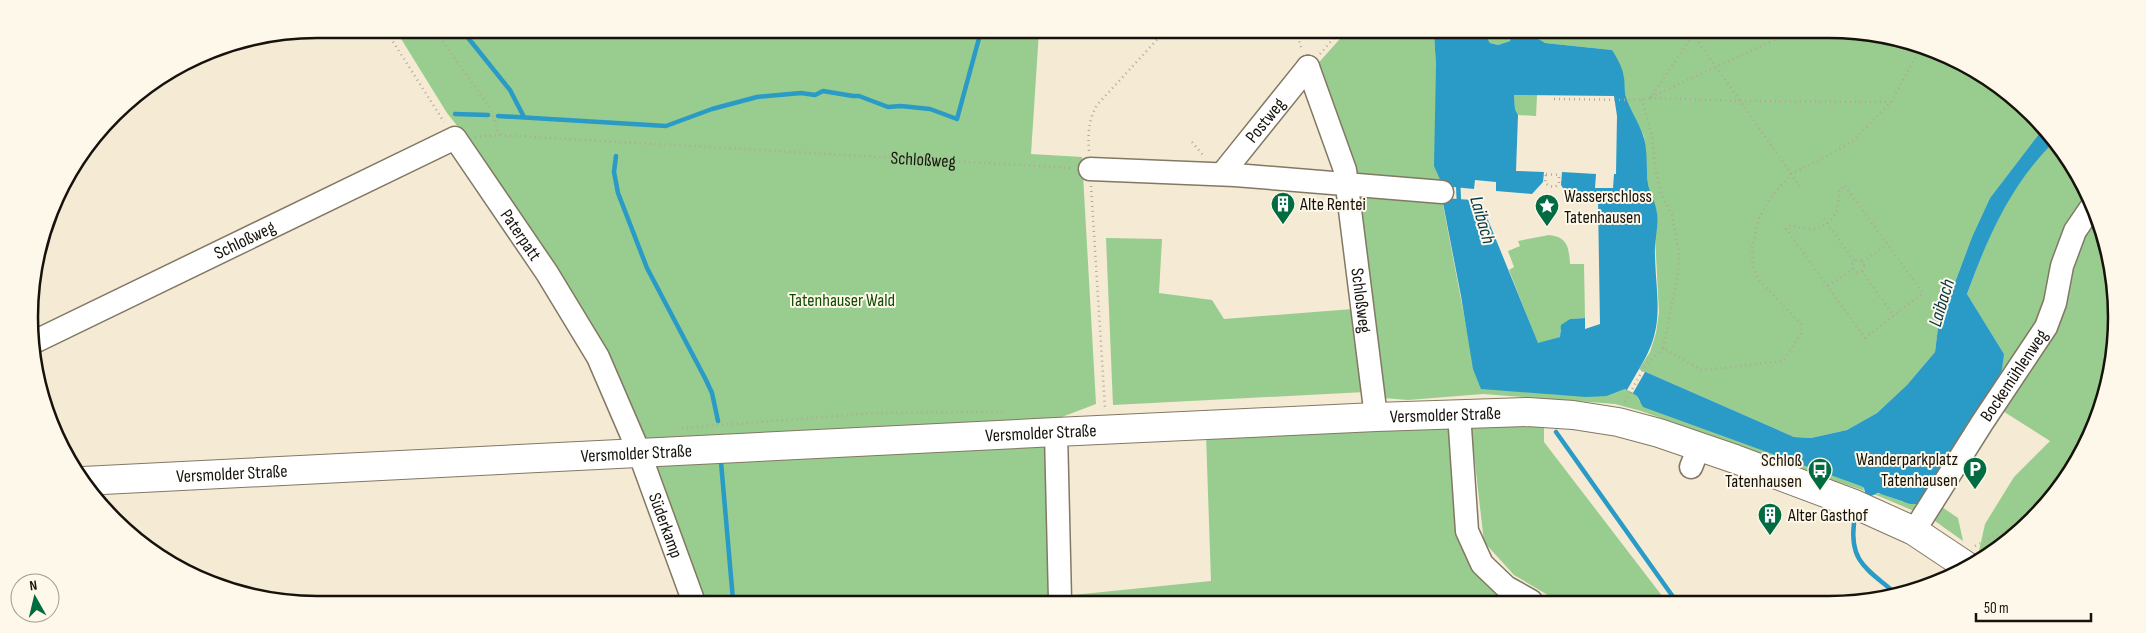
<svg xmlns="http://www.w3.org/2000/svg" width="2146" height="633" font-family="'Sofia Sans Condensed',sans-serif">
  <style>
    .green { fill: #99cc8f }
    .water { fill: #299bc6 }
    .pier { fill: #f5ead4 }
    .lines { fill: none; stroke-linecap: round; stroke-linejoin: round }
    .stream { stroke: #299bc6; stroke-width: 4.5 }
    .minor-casing { stroke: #827864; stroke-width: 25 }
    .major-casing { stroke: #827864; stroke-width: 30 }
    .path { stroke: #b1a897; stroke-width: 2.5; stroke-dasharray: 1 4; stroke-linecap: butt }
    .minor { stroke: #fff; stroke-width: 22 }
    .major { stroke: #fff; stroke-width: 28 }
    .labels { text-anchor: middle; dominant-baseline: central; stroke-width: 4; stroke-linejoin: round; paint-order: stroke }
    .street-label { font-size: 18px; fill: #17130c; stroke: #fef8ea }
    .poi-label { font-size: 18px; fill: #17130c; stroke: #fef8ea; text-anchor: start }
    .park-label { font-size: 18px; fill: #124c02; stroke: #fef8ea }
    .water-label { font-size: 19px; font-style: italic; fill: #033547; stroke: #fef8ea }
    .rim { fill: none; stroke: #17130c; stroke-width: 2.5 }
  </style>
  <rect width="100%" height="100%" fill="#f5ead4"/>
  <g class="green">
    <polygon points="395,29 1039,31 1031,154 1082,157 1096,404 1046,423 1053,597 1211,581 1206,434 1440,425 1454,429 1477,570 1504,601 700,600 640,437 481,156 447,113"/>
    <polygon points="1346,32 1434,33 1443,186 1442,200 1468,336 1547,394 1607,396 1625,389 1637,396 1639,401 1862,486 1865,491 1762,456 1752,450 1641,411 1615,404 1483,394 1408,400 1383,398 1314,68"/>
    <polygon points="1484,33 1512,33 1510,41 1498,45 1490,43"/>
    <path d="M1519 33 1885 34 1989 77 2042 130 1990 198 1972 237 1938 328 1935 352 1907 385 1877 413 1847 430 1811 438 1794 437 1639 369 1650 352 1656 333 1659 312 1655 237 1657 211 1651 198 1648 184 1644 136 1630 110 1624 90V78L1612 50 1545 43C1535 36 1526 40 1519 33Z"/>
    <polygon points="1514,95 1537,95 1536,116 1518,115 1515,109"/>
    <path d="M2054 142 2069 156 2112 260V372L2079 460 2019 533 1985 556 1979 551 1985 524 2014 477 2050 441 1990 403 1914 511 1874 494H1882L1903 502 2004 354 1967 294C1988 237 2009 185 2054 142Z"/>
    <path d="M1549 235C1568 237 1569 248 1570 264H1584L1585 318 1570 319 1560 330V337L1538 344 1509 270 1514 267 1508 251 1520 246 1518 241Z"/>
    <polygon points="1106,238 1162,239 1159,293 1212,300 1224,319 1353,309 1365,392 1113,405"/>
    <polygon points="1544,425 1544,442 1666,601 1558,601 1514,575 1484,542 1471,428"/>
    <polygon points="1936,503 1958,518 1963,541 1928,516"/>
  </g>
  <path class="water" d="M1434 33H1484L1490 43 1498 45 1510 41 1512 33C1518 33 1519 35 1524 37 1533 40 1535 36 1545 43L1612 50C1617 58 1623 68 1624 78 1625 84 1624 90 1626 97 1630 110 1638 121 1643 135 1648 149 1646 168 1648 184 1650 194 1656 203 1657 213 1659 226 1654 241 1655 255 1656 300 1666 327 1639 369L1794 437 1811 438 1847 430 1877 413 1907 385 1935 352 1938 328 1972 237 1990 198 2042 130 2054 142C2010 185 1988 237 1967 294L2004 354 2001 376 1918 504H1910L1878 493 1869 497 1866 496 1864 488 1861 486 1643 407 1637 396 1625 389 1607 396 1586 397 1481 389 1473 369 1461 296 1442 198 1473 200 1472 209 1484 210 1538 343 1560 337 1561 325 1570 319 1585 318V329L1600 324 1598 201 1569 197 1561 185 1562 172 1596 174 1595 188H1613L1614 174H1616L1617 116 1614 96 1514 95 1515 109 1518 115 1516 171 1544 172 1543 182 1532 194 1496 191V182L1475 180 1474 189 1443 186 1434 166 1436 66Z"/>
  <polygon class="pier" points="1639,369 1645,372 1633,393 1627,390"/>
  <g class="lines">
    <g class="stream">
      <polyline points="461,29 510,90 524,117"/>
      <polyline points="455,114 488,115"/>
      <polyline points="498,116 666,126 712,109 757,97 801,93 815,95 823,91 853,96 859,96 888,107 901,106 930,109 957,119 981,31"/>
      <polyline points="616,156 614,172 618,193 647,268 706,380 712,393 718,421"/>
      <polyline points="1458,181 1459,204"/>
      <polyline points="1556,432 1676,601"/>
      <polyline points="721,462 733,600"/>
      <path d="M1854 523C1849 563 1869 570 1895 593"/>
    </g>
    <defs>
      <g id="minor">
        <path id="s2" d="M1308 67 1345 170 1376 417"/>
        <polyline points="1090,169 1235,175 1442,192"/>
        <path id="s3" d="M1222 174 1308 67"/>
        <path id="s4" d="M34 342 455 138 547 273 598 357 639 452 693 600"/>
        <polyline points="1459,413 1467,531 1482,564 1506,587 1531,601"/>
        <polyline points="1056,432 1060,600"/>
        <polyline points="1691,467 1699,447"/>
        <path id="s5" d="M1914 531 1982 423 2046 327 2055 303 2062 266 2075 231 2090 209"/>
      </g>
      <g id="major">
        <path id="s6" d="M83 481 1056 432 1376 417 1528 412 1573 415 1618 422 1659 433 1735 459 1852 503 1914 531 1968 567"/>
      </g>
    </defs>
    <use href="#minor" class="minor-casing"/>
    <use href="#major" class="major-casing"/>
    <g class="path">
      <polyline points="385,29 444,122"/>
      <polyline points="434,29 490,108 499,135"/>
      <polyline points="1296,32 1302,50"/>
      <polyline points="1693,34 1801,188"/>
      <polyline points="1320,54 1339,32"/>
      <polyline points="1651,97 1787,34"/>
      <polyline points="1554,99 1634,100 1650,98 1694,34"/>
      <polyline points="1642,99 1652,136 1655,165 1661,194 1672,215 1679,254 1678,274 1663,348"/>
      <polyline points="1891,102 1920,49"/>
      <path id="s1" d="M475 137 499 135 1071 168"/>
      <polyline points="1192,142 1203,155"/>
      <path d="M1089 151C1088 133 1088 121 1097 105L1164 32"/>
      <polygon points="1546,174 1559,175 1559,184 1555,187 1549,186 1545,183"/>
      <polyline points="1091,186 1105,408"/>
      <path d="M1845 186 1923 293 1865 338 1786 229 1791 225C1820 237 1841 221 1839 190Z"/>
      <polyline points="1824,219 1854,261"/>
      <circle cx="1858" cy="266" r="6"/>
      <polyline points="1863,262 1887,244"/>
      <polyline points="1862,271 1894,316"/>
      <polyline points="1828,286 1853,269"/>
      <polyline points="1625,402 1645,366 1663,348 1701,370 1783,361 1802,332 1801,324 1758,279 1753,265 1752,249 1759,218 1772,196 1791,174 1833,153 1855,139 1891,102 1740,101 1650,98"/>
      <polyline points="682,428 874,413 1006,412"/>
      <polyline points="1975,546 2032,517"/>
    </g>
    <use href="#minor" class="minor"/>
    <use href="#major" class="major"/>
  </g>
  <defs>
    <symbol id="building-pin" viewBox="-11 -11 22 30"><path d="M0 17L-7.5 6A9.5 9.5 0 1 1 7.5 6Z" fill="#016c42" stroke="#fef8ea"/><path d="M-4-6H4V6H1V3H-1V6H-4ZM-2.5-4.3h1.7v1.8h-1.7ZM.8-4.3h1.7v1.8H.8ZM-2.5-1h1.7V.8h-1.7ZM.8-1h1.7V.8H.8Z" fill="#fff"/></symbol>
    <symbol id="sight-pin" viewBox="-11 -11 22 30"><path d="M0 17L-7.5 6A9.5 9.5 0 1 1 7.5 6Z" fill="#016c42" stroke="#fef8ea"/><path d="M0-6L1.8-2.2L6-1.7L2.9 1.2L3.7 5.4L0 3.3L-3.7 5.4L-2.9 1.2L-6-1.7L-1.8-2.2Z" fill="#fff"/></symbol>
    <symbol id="parking-pin" viewBox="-11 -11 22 30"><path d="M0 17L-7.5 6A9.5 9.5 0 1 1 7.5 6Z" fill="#016c42" stroke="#fef8ea"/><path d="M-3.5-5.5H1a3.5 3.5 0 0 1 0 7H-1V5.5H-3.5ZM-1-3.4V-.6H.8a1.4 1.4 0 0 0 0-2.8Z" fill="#fff"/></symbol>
    <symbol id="bus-pin" viewBox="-11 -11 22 30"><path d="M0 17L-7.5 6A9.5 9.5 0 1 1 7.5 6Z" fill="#016c42" stroke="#fef8ea"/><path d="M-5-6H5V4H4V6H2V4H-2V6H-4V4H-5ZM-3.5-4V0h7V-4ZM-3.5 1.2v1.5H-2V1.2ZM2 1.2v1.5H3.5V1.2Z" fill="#fff"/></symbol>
  </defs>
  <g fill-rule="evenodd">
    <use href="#building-pin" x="1269" y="190" width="28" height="38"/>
    <use href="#sight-pin" x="1533" y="192" width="28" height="38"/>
    <use href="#parking-pin" x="1961" y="455" width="28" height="38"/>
    <use href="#bus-pin" x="1806" y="456" width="28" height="38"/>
    <use href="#building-pin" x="1756" y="501" width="28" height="38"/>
  </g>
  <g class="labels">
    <g class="street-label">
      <text stroke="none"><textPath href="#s3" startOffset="69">Postweg</textPath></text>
      <text stroke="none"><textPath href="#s1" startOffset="449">Schloßweg</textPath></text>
      <text stroke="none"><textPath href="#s4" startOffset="585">Paterpatt</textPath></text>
      <text stroke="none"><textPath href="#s4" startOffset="234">Schloßweg</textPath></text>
      <text stroke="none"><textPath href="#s2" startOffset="241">Schloßweg</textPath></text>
      <text stroke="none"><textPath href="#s5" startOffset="185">Bockemühlenweg</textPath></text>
      <text stroke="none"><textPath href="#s6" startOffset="1364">Versmolder Straße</textPath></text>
      <text stroke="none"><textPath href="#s6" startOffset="959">Versmolder Straße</textPath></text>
      <text stroke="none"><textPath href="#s6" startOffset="554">Versmolder Straße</textPath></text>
      <text stroke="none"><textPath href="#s6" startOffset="149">Versmolder Straße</textPath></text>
      <text stroke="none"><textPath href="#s4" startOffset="911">Süderkamp</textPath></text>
    </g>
    <g class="poi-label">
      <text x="1564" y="196">Wasserschloss<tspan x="1564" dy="21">Tatenhausen</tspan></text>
      <text x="1300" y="204">Alte Rentei</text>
      <text x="1958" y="459" text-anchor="end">Wanderparkplatz<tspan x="1958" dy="21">Tatenhausen</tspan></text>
      <text x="1802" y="460" text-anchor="end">Schloß<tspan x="1802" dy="21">Tatenhausen</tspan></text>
      <text x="1788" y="515">Alter Gasthof</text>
    </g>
    <g class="park-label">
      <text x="842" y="300">Tatenhauser Wald</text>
    </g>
    <g class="water-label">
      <text transform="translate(1482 220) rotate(74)">Laibach</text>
      <text transform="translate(1942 303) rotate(-73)">Laibach</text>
    </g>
  </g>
  <path d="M0 0H2146V633H0ZM317 38H1829A279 279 0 0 1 2108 317V317A279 279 0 0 1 1829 596H317A279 279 0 0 1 38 317V317A279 279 0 0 1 317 38Z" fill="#fef8ea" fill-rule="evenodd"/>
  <path class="rim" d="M317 38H1829A279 279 0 0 1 2108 317V317A279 279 0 0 1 1829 596H317A279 279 0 0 1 38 317V317A279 279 0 0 1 317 38Z"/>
  <g transform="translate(35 598) rotate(352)"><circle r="24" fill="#fef8ea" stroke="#a29c91"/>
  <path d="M0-4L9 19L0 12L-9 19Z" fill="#016c42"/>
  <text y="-8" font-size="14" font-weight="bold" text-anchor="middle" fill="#17130c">N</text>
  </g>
  <path d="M1976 613v8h115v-8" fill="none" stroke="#17130c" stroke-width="2.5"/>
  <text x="1984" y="613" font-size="15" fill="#17130c" stroke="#fef8ea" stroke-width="4" paint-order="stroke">50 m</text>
</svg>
